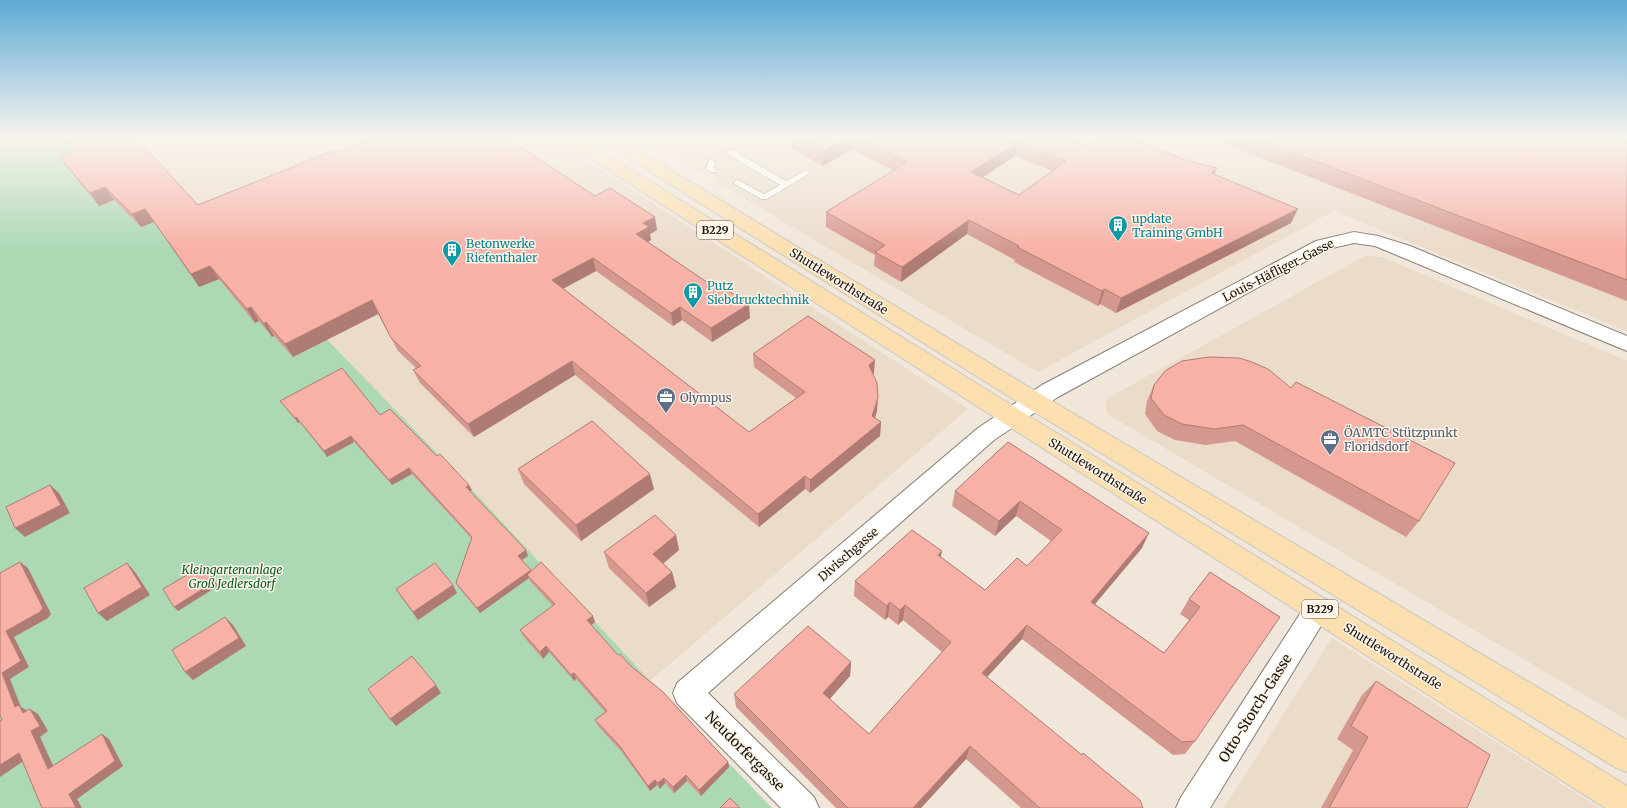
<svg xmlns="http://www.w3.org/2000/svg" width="1627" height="808" font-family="Merriweather,serif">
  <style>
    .built { fill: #ebdbc9 }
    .green { fill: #acd8b4 }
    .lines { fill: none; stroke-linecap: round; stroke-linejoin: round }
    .service-casing { stroke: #867d72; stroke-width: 1 }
    .minor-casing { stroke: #867d72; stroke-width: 2 }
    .primary-casing { stroke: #c8c8c6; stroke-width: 2 }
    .service { fill: #fff; fill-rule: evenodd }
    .minor { fill: #fff; fill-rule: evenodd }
    .primary { fill: #fbdfaf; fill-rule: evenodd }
    .wall { fill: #d5988f; fill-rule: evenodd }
    .shaded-wall { fill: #ae7c74 }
    .building { fill: #f8b1a6; stroke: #ae7c74; fill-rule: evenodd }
    .labels { text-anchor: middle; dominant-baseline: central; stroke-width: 3; stroke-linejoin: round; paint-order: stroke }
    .shield { fill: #fef4e7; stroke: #5f5a53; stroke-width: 1 }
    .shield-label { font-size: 11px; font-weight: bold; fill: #1b1813 }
    .culture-label { font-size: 12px; fill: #0d838f; stroke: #fef4e7; text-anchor: start }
    .street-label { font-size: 12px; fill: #1b1813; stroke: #fef4e7 }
    .service-label { font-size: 12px; fill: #4e5e75; stroke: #fef4e7; text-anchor: start }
    .park-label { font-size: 12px; font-style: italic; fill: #095c2a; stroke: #fef4e7 }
    .near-street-label { font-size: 14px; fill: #1b1813; stroke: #fef4e7 }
  </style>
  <rect width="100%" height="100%" fill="#f1e6da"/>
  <g class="built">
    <polygon points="133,138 315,138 329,149 357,138 553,138 968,409 650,681"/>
    <polygon points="642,138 1627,138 1627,331 1334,211 1038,372"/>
    <polygon points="1365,256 1382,257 1627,361 1627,720 1107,414 1106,399"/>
    <polygon points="1332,638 1600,808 1224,808"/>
  </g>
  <polygon class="green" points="0,138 132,138 462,479 650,681 772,808 0,808"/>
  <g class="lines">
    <defs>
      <g id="service">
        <polygon points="727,150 733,150 786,181 804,171 807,170 811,173 767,199 761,199 733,183 737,180 740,181 764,194 780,185 727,154"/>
        <polygon points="709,160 712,160 716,162 714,167 717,170 716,172 710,172 706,168"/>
      </g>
      <g id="minor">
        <polygon points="1354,232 1378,236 1410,246 1627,336 1627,351 1375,246 1354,243 1328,249 1058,397 994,440 708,693 814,797 819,808 781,808 677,703 673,693 677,683 978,428 1042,385 1316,241"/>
        <polygon points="1318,596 1327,600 1331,608 1327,616 1210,808 1176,808 1181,797 1309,600"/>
      </g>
      <g id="primary">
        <polygon points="561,138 580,138 1627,786 1627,808 1605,808 563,141"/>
        <polygon points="599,138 618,138 1042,395 1627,740 1627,772 1616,768 1026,407 601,141"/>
      </g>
    </defs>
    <use href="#service" class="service-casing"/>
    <use href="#minor" class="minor-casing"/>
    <use href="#primary" class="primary-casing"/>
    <use href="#service" class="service"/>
    <use href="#minor" class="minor"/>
    <use href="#primary" class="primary"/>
  </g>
  <g class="wall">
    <polygon points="67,138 136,138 198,205 338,152 595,196 657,230 650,234 651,240 648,242 750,318 712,342 682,320 673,326 596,271 563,289 749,432 796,398 754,367 753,354 874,373 873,374 877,411 875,418 881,422 880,436 810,493 805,489 759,527 575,375 474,437 420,383 413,370 416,368 398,351 378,314 293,357 274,336 272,337 259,321 255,323 219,279 199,287 154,222 141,227 114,200 99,206 68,169 59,156 76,150"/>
    <path d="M789 138H1069L1087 146 1214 174 1291 223 1116 313 1100 304 1098 306 1014 262 1015 260 967 234 901 282 874 266 875 255 826 227V212L894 171 852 149 823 166 790 148ZM1015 156 1052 171 1019 195 983 177Z"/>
    <polygon points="1210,138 1627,138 1627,301"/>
    <polygon points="1165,371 1419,521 1406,537 1235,441 1206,445 1175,440 1157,431 1145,414 1147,401 1154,385"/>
    <polygon points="280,401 380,415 437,456 472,490 470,491 528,556 522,560 531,571 595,622 591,625 618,655 632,667 728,762 729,767 701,796 687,781 674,793 665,783 660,789 657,785 650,791 621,751 598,726 595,720 605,712 576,679 574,681 549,652 543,659 523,636 520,630 553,606 530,581 529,578 480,613 459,588 456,583 472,539 412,474 392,485 354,442 327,457 300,422 298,423 284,406"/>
    <polygon points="1008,442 1142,548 1095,604 1164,653 1189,620 1180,614 1189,599 1210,572 1195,741 1185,754 1173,755 1022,639 987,677 1143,808 1021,808 966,759 921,808 836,808 736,707 734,694 851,662 850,676 830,699 869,734 942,652 903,620 898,625 888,617 885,620 854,596 855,581 941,557 985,590 1027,566 1051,541 1016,516 995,536 952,506 955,491"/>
    <polygon points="518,469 654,489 581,541 524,484"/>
    <polygon points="676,535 679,550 663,563 672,572 676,587 649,607 609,568 604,552"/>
    <polygon points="453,585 457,593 418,620 401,597 396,589"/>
    <polygon points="1376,681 1467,808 1321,808 1353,750 1337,739 1362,695"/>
  </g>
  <g class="shaded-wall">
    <polygon points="847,138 853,138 852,149 823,166 824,151"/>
    <polygon points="1018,142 1015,156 969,186 971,172"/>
    <polygon points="1217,168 1211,183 1211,173"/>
    <polygon points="105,187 114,200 99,206 90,193"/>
    <polygon points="145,209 154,222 141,227 132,214"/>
    <polygon points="1298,209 1291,223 1116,313 1121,298"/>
    <polygon points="655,217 657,230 650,234 651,240 638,247 636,234 643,223"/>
    <polygon points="969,220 967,234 901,282 902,267"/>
    <polygon points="593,258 596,271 555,293 552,280"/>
    <polygon points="210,266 219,279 199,287 191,274"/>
    <polygon points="1105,289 1100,304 1098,306 1102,291"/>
    <polygon points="372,300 378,314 293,357 285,344"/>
    <polygon points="749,304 750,318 712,342 711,328"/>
    <polygon points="251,307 259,321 255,323 247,309"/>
    <polygon points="680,307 682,320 673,326 671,313"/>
    <polygon points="266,322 274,336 272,337 264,324"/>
    <polygon points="875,360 874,373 868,378 869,365"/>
    <polygon points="572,361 575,375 474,437 468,424"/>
    <polygon points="878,398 877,411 871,429 872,416"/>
    <polygon points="296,417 300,422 298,423 295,418"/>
    <polygon points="881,422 880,436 810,493 810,480"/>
    <polygon points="351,436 354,442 327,457 324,451"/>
    <polygon points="409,468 412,474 392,485 389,480"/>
    <polygon points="650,474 654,489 581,541 576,525"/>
    <polygon points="805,476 805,489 759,527 758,514"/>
    <polygon points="50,485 59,493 70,513 25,537 15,528"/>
    <polygon points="469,485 472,490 469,492 466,487"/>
    <polygon points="1020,501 1016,516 995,536 999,521"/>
    <polygon points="1149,533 1142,548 1085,616 1091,602"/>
    <polygon points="676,535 679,550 657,569 653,554"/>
    <polygon points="526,550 528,556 520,561 518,556"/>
    <polygon points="942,551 939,566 938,555"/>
    <polygon points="20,562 28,568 51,614 48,618 14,637 29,667 10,679 21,707 28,711 23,713 15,707 2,673 6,631"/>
    <polygon points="127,563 135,572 150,595 107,621 98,613"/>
    <polygon points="204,565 207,570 218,586 178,611 174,607"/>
    <polygon points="531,570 533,575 527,575 529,578 480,613 477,608"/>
    <polygon points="672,572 676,587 649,607 646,593"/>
    <polygon points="453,585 457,593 418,620 413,612"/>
    <polygon points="890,602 888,617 885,620 887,606"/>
    <polygon points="905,605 903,620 898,625 900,610"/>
    <polygon points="593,616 595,622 589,627 587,620"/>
    <polygon points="225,617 233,625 246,646 193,680 185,672"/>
    <polygon points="1027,625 1022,639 978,687 982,673"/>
    <polygon points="546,646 549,652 543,659 540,652"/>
    <polygon points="851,662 850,676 823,706 823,693"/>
    <polygon points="574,673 576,679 574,681 571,675"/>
    <polygon points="436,685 441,693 396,726 390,719"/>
    <polygon points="30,709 38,714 48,731 40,737 57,774 48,769 31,731"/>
    <polygon points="102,734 109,739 123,766 77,799 82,808 76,808 69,794"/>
    <polygon points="970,746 966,759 921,808 913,808"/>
    <polygon points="19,753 28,758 0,777 0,765"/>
    <polygon points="728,762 729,767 701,796 699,790"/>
    <polygon points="686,775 687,781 674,793 673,787"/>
    <polygon points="664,778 665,783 660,789 658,783"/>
    <polygon points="655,780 657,785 650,791 648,786"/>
  </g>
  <g class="building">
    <polygon points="68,138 136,138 198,205 335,150 338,152 373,138 507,138 595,196 610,188 655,217 643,223 649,227 636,234 714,287 718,284 749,304 711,328 680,307 671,313 593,258 552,280 749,432 805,392 753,354 808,316 875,360 869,365 877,383 878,398 872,416 881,422 810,480 805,476 758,514 572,361 468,424 413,370 421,366 391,338 372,300 285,344 266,322 264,324 251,307 247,309 210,266 191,274 145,209 132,214 105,187 90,193 59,156 76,150"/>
    <polygon points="799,138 847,138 824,151"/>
    <path d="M859 138H1069L1087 146 1099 138H1132L1185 160 1217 168 1211 173 1298 209 1121 298 1105 289 1102 291 1017 247 1019 246 969 220 902 267 875 252 885 245 826 212 907 162ZM1018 142 1066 161 1019 195 971 172Z"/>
    <polygon points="1255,138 1627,138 1627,280"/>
    <polygon points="1209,357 1239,358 1252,362 1268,369 1291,388 1296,382 1455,463 1419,521 1243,425 1214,429 1182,424 1164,415 1151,398 1154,385 1165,371 1182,361"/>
    <polygon points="342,368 380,415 390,409 437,456 440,454 469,485 466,487 526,550 518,556 531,570 477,608 456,583 472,537 409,468 389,480 351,436 324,451 296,417 295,418 280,401"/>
    <polygon points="592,421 650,474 576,525 518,469"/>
    <polygon points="1008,442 1149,533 1091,602 1164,653 1200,607 1189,599 1210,572 1280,617 1195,741 1182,742 1027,625 982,673 1082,755 1083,753 1140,800 1143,808 1040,808 970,746 913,808 848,808 734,694 808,626 851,662 823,693 869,734 951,642 905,605 900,610 890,602 887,606 855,581 912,530 942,551 938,555 985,590 1017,558 1027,566 1062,530 1020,501 999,521 955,491"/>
    <polygon points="50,485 61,505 15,528 6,507"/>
    <polygon points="655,515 676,535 653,554 672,572 646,593 604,552"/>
    <polygon points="20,562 43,608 40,612 6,631 21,661 2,673 15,707 19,705 23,713 30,709 40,726 31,731 48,769 102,734 115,761 69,794 76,808 42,808 19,753 0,765 0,721 2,720 0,716 0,573"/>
    <polygon points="541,562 593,616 587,620 618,655 620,654 632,667 662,691 728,762 699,790 686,775 673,787 664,778 658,783 655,780 648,786 619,745 595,720 607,711 574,673 571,675 546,646 540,652 520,630 555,604 527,575"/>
    <polygon points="127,563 142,587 98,613 84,588"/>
    <polygon points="435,563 453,585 413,612 396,589"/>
    <polygon points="204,565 214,582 174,607 163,589"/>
    <polygon points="225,617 239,638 185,672 172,650"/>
    <polygon points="412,656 436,685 390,719 368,689"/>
    <polygon points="1376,681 1490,755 1467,808 1329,808 1368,737 1351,726"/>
    <polygon points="730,798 740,808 720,808"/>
  </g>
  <linearGradient id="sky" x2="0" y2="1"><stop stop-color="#5dabd6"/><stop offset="0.55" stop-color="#f9f4ee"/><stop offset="1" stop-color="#f9f4ee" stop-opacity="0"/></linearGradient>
  <rect width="1627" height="251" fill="url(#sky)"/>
  <defs>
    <symbol id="building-pin" viewBox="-11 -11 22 30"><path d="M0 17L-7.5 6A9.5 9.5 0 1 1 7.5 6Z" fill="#0f9aa8" stroke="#fef4e7"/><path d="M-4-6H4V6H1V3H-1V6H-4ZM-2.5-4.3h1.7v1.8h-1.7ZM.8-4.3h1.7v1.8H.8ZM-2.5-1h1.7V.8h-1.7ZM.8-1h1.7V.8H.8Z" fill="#fff"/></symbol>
    <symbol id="office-pin" viewBox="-11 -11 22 30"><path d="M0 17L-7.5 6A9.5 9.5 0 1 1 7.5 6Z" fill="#5c6f8a" stroke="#fef4e7"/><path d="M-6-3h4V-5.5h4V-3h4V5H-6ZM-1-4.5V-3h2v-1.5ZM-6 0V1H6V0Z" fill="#fff"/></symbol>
  </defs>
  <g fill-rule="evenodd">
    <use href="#building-pin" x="1107" y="214" width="22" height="30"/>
    <use href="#building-pin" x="441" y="239" width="22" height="30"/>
    <use href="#building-pin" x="682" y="281" width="22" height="30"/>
    <use href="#office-pin" x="655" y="386" width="22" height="30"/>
    <use href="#office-pin" x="1319" y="428" width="22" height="30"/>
  </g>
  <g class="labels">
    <g class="shield">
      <rect x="697" y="221" width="36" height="18" rx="3"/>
      <rect x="1302" y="600" width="36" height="18" rx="3"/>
    </g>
    <g class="shield-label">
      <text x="715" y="230">B229</text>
      <text x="1320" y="609">B229</text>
    </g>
    <g class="culture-label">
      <text x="1132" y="218">update<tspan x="1132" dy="14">Training GmbH</tspan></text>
      <text x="466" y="243">Betonwerke<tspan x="466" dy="14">Riefenthaler</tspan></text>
      <text x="707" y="285">Putz<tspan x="707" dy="14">Siebdrucktechnik</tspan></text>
    </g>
    <g class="street-label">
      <text transform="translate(1278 270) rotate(-27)">Louis-Häfliger-Gasse</text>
      <text transform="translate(839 281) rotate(32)">Shuttleworthstraße</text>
      <text transform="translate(1098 471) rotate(32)">Shuttleworthstraße</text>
      <text transform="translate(848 554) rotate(-41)">Divischgasse</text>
      <text transform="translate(1393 656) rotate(32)">Shuttleworthstraße</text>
    </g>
    <g class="service-label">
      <text x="680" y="397">Olympus</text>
      <text x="1344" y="432">ÖAMTC Stützpunkt<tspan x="1344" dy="14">Floridsdorf</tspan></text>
    </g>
    <g class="park-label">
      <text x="232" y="569">Kleingartenanlage<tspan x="232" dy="14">Groß Jedlersdorf</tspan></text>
    </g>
    <g class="near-street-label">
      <text transform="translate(1255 708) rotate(-58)">Otto-Storch-Gasse</text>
      <text transform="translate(745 751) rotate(45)">Neudorfergasse</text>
    </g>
  </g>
</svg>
